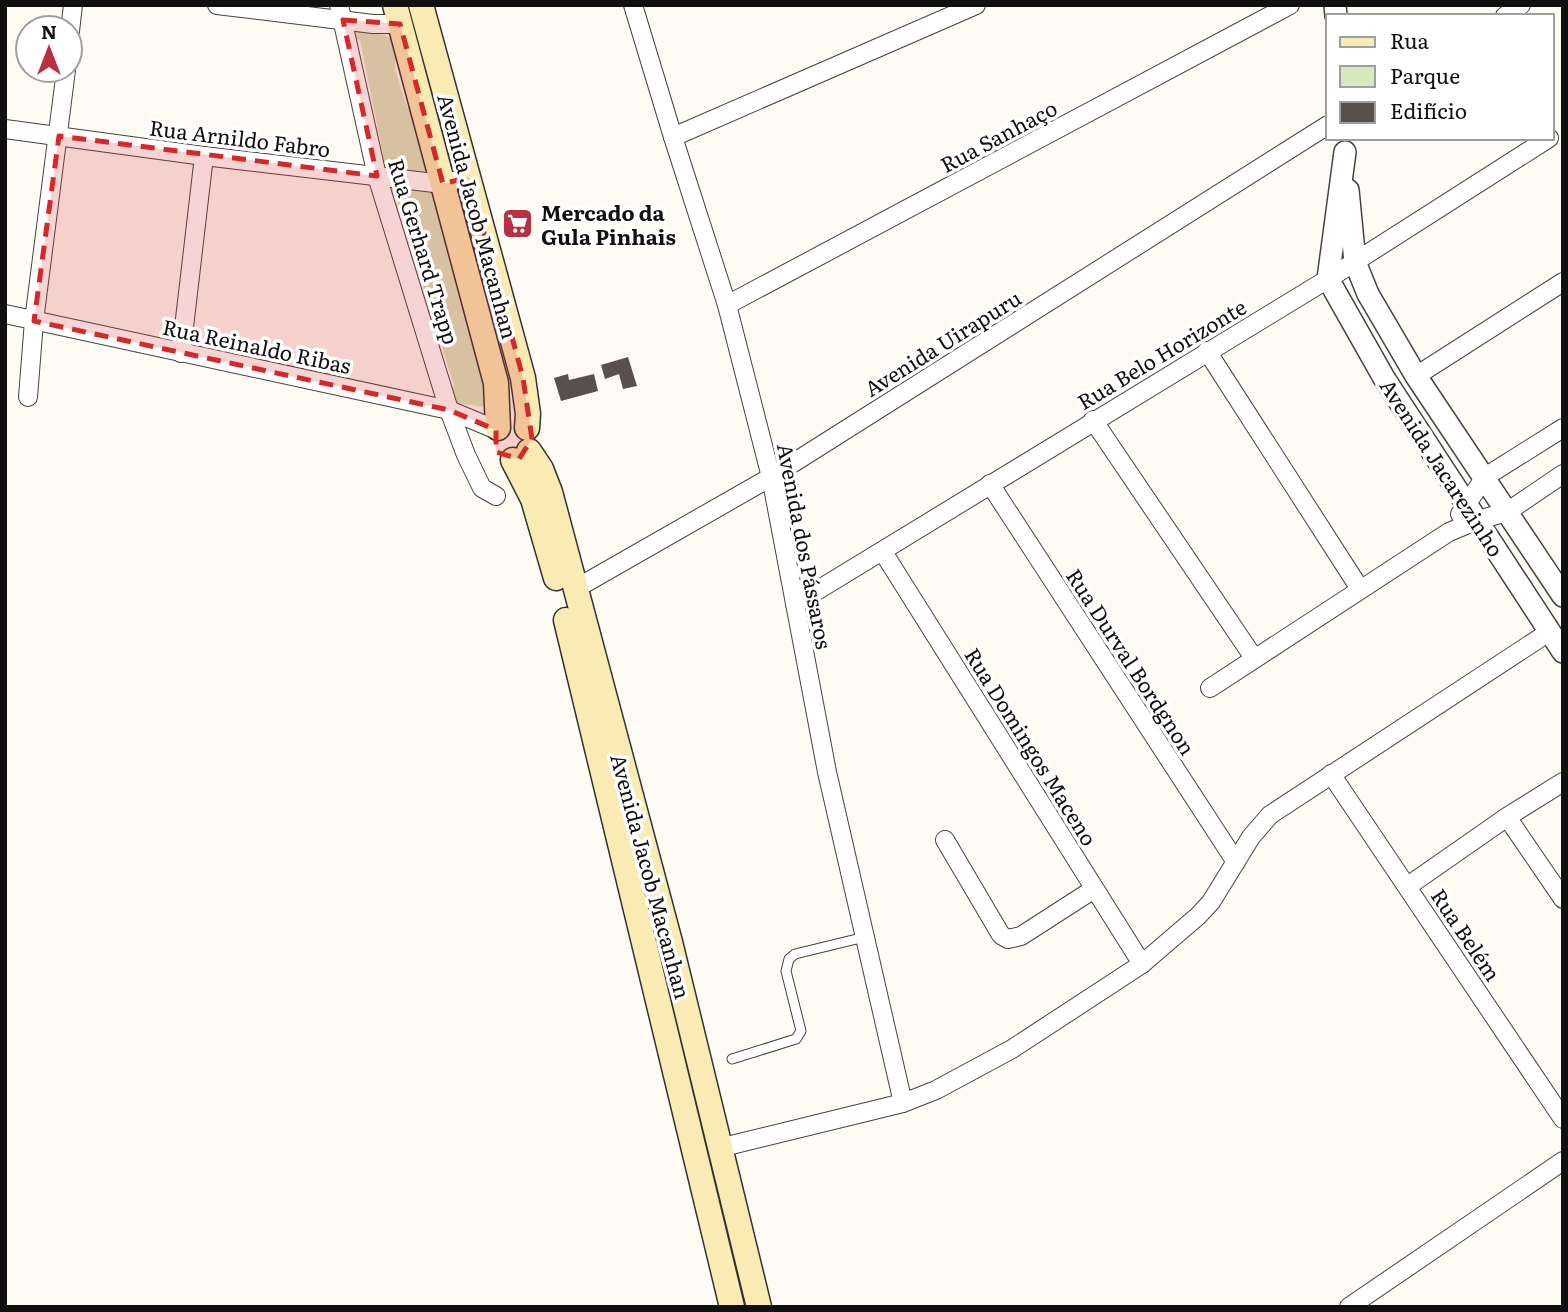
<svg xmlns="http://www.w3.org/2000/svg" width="1568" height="1312" font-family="Literata,serif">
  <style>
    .green { fill: #d8e8bf }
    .building { fill: #58504d }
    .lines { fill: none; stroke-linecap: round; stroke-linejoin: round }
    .service-casing { stroke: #434343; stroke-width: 11 }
    .minor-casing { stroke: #434343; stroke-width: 20 }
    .tertiary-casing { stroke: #434343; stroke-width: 24 }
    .secondary-casing { stroke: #323232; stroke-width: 27 }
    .service { stroke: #fff; stroke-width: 9 }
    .minor { stroke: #fff; stroke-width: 18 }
    .tertiary { stroke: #fff; stroke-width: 21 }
    .secondary { stroke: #faeab4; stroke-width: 24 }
    .marked { fill: #d62828; fill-opacity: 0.2; stroke: #d62828; stroke-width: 5; stroke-dasharray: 14 9; stroke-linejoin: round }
    .labels { text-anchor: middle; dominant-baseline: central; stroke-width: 7; stroke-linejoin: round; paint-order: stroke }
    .street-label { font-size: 21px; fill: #101010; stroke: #fff }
    .poi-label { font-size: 21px; font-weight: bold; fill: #101010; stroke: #fff; text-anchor: start }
  </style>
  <rect width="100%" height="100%" fill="#fefbf4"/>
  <g class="green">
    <polygon points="359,30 385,35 392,40 396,53 395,69 406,104 414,117 427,168 423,173 385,169 377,160 383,155 360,40 349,37 352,32"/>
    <polygon points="393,187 429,191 435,195 489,403 484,407 457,403 451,400 449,394 454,386 398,202 396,196 386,192"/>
  </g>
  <g class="building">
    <polygon points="628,357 637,386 623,389 619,374 605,379 601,365"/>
    <polygon points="568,374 569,380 594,374 598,391 561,401 554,378"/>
  </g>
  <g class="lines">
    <defs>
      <polyline id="service" points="732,1059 796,1039 801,1031 786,971 789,959 795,954 865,937"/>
      <g id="minor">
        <polyline points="217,5 373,24 400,24"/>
        <polyline points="339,5 377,176 449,410 466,455 482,488 496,496"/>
        <polyline points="633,5 673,137 727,305 771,477 827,772 903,1103"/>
        <polyline points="1505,16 1521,5"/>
        <polyline points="70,31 73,5"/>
        <polyline points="5,129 204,156 443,184 453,181"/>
        <polyline points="673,137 976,5"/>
        <polyline points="727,305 1290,5"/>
        <polyline points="5,314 449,410 497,430"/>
        <polyline points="1207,351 1360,589"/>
        <polyline points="181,353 204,156"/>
        <polyline points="1416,376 1563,282"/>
        <polyline points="28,397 34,321 66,70"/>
        <polyline points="1093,420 1254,658"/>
        <polyline points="990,484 1236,862"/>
        <polyline points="1460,514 1485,477 1563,428"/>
        <polyline points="883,552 1142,964"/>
        <polyline points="575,589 771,477 1328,125"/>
        <polyline points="795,604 1328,279 1549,138"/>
        <polyline points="1210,688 1449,532 1478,520 1507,512 1563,474"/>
        <polyline points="1331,774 1563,1119"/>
        <polyline points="1507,817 1563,899"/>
        <polyline points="945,840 1001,935 1008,939 1021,936 1094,889"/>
        <polyline points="1408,886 1507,817 1563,782"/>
        <polyline points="719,1148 903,1103 936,1090 1012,1049 1142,964 1198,916 1211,902 1251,837 1270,815 1549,632"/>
        <polyline points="1349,1307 1563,1161"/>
      </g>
      <g id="tertiary">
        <polyline points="1335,5 1336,16"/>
        <polyline points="1345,152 1328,279 1384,378 1563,652"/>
        <polyline points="1348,190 1355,262 1368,294 1416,376 1563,596"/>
      </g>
      <g id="secondary">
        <polyline points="395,5 496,383 498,428"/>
        <polyline points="421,5 523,378 528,414 527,428"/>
        <polyline points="529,451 541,469 550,492 670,942 759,1307"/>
        <polyline points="513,460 533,499 556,578"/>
        <polyline points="566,620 732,1307"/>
      </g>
    </defs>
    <use href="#service" class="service-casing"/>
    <use href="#minor" class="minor-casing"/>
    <use href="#tertiary" class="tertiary-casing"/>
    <use href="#secondary" class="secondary-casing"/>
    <use href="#service" class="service"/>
    <use href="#minor" class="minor"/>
    <use href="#tertiary" class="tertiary"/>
    <use href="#secondary" class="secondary"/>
  </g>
  <path class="marked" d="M343 20 400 24 443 184 469 177 523 378 532 439 519 459 496 452V430L449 410 34 321 59 136 377 176Z"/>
  <defs>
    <symbol id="supermarket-square" viewBox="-11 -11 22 22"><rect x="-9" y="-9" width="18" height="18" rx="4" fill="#b93045" stroke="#fff"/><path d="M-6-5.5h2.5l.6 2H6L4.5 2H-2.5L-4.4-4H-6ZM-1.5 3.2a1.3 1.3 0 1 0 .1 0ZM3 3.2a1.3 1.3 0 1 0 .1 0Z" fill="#fff"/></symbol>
  </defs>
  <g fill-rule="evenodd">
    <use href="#supermarket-square" x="500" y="206" width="35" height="35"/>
  </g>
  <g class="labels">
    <g class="street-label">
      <text transform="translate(998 135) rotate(-28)">Rua Sanhaço</text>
      <text transform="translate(240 137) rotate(7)">Rua Arnildo Fabro</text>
      <text transform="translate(479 216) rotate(75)">Avenida Jacob Macanhan</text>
      <text transform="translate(425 251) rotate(73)">Rua Gerhard Trapp</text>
      <text transform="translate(942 342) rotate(-32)">Avenida Uirapuru</text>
      <text transform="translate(257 345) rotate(12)">Rua Reinaldo Ribas</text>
      <text transform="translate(1161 353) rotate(-31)">Rua Belo Horizonte</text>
      <text transform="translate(1443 467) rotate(57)">Avenida Jacarezinho</text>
      <text transform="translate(806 546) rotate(79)">Avenida dos Pássaros</text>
      <text transform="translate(1132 661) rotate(57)">Rua Durval Bordgnon</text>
      <text transform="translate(1032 746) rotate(58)">Rua Domingos Maceno</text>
      <text transform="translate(652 876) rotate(75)">Avenida Jacob Macanhan</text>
      <text transform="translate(1467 934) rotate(56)">Rua Belém</text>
    </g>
    <g class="poi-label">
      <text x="541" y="211">Mercado da<tspan x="541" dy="24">Gula Pinhais</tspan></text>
    </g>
  </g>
  <rect width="1568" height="1312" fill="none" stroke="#101010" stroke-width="14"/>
  <rect x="1326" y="14" width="228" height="126" fill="#ffffff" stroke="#9f9f9f" stroke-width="2"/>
  <rect x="1340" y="37" width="35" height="10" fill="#faeab4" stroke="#9f9f9f" stroke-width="2"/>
  <text x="1390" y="49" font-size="21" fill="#101010">Rua</text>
  <rect x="1340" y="66" width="35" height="21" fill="#d8e8bf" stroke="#9f9f9f" stroke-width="2"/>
  <text x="1390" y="84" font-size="21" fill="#101010">Parque</text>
  <rect x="1340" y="102" width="35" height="21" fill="#58504d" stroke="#9f9f9f" stroke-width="2"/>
  <text x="1390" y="119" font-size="21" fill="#101010">Edifício</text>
  <g transform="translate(49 49)"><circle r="33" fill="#ffffff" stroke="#9f9f9f" stroke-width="2"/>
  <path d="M0-5L12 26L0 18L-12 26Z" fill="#b93045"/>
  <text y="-10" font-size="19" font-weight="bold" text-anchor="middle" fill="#101010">N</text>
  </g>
</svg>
